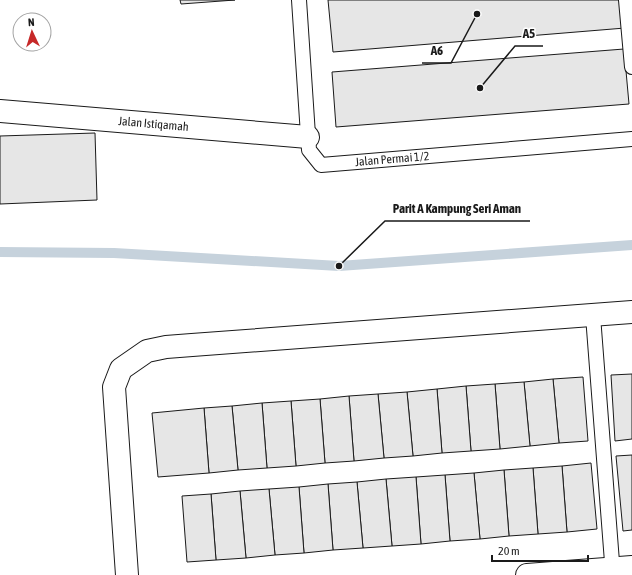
<svg xmlns="http://www.w3.org/2000/svg" width="632" height="575" font-family="'Asap Condensed',sans-serif">
  <style>
    .lines { fill: none; stroke-linecap: round; stroke-linejoin: round }
    .stream { stroke: #c6d2dc; stroke-width: 10 }
    .building { fill: #e6e6e6; stroke: #1a1a1a }
    .lane-casing { stroke: #1a1a1a; stroke-width: 16 }
    .street-casing { stroke: #1a1a1a; stroke-width: 24 }
    .lane { stroke: #fff; stroke-width: 14 }
    .street { stroke: #fff; stroke-width: 22 }
    .labels { text-anchor: middle; dominant-baseline: central; stroke-width: 3; stroke-linejoin: round; paint-order: stroke }
    .street-label { font-size: 12px; fill: #1a1a1a; stroke: #fff }
    .leader { fill: none; stroke: #1a1a1a; stroke-width: 1.5 }
    .callout-dot { fill: #1a1a1a; stroke: #fff; stroke-width: 1.5 }
    .callout-label { font-size: 13px; text-anchor: middle; font-weight: bold; fill: #1a1a1a; stroke: #fff; stroke-width: 3; stroke-linejoin: round; paint-order: stroke }
  </style>
  <rect width="100%" height="100%" fill="#fff"/>
  <g class="lines">
    <polyline class="stream" points="0,252 114,253 339,266 632,245"/>
  </g>
  <g class="building">
    <polygon points="180,0 235,0 181,4"/>
    <polygon points="328,0 623,0 625,28 333,52"/>
    <polygon points="624,49 629,104 336,127 332,72"/>
    <polygon points="95,133 97,200 0,204 0,136"/>
    <polygon points="632,374 632,439 615,441 611,375"/>
    <polygon points="583,377 588,441 559,443 553,379"/>
    <polygon points="553,379 559,443 530,446 524,382"/>
    <polygon points="524,382 530,446 500,449 495,384"/>
    <polygon points="495,384 500,449 471,451 466,386"/>
    <polygon points="466,386 471,451 442,453 437,389"/>
    <polygon points="437,389 442,453 413,456 407,392"/>
    <polygon points="407,392 413,456 384,458 378,394"/>
    <polygon points="378,394 384,458 354,461 349,396"/>
    <polygon points="349,396 354,461 325,463 320,399"/>
    <polygon points="320,399 325,463 296,466 291,401"/>
    <polygon points="291,401 296,466 267,468 262,403"/>
    <polygon points="262,403 267,468 238,470 232,406"/>
    <polygon points="232,406 238,470 209,473 204,408"/>
    <polygon points="204,408 209,473 158,477 152,413"/>
    <polygon points="632,455 632,530 623,531 616,456"/>
    <polygon points="591,463 597,529 567,532 562,466"/>
    <polygon points="562,466 567,532 538,534 533,468"/>
    <polygon points="533,468 538,534 509,536 504,470"/>
    <polygon points="504,470 509,536 480,539 474,473"/>
    <polygon points="474,473 480,539 450,541 445,475"/>
    <polygon points="445,475 450,541 421,544 416,477"/>
    <polygon points="416,477 421,544 392,546 386,479"/>
    <polygon points="386,479 392,546 363,548 357,482"/>
    <polygon points="357,482 363,548 333,550 328,484"/>
    <polygon points="328,484 333,550 304,553 299,487"/>
    <polygon points="299,487 304,553 275,555 269,489"/>
    <polygon points="269,489 275,555 246,558 240,491"/>
    <polygon points="240,491 246,558 216,560 211,494"/>
    <polygon points="211,494 216,560 187,562 182,496"/>
  </g>
  <g class="lines">
    <defs>
      <g id="lane">
        <path id="s1" d="M299 0 309 150 321 165 632 139"/>
        <polyline points="626,0 632,67"/>
        <polyline points="593,316 613,575"/>
      </g>
      <g id="street">
        <path id="s2" d="M0 111 308 137"/>
        <polyline points="127,575 114,387 121,369 147,351 166,347 192,345 632,312"/>
        <polyline points="527,575 632,567"/>
      </g>
    </defs>
    <use href="#lane" class="lane-casing"/>
    <use href="#street" class="street-casing"/>
    <use href="#lane" class="lane"/>
    <use href="#street" class="street"/>
  </g>
  <g class="labels">
    <g class="street-label">
      <text stroke="none"><textPath href="#s2" startOffset="154">Jalan Istiqamah</textPath></text>
      <text stroke="none"><textPath href="#s1" startOffset="241">Jalan Permai 1/2</textPath></text>
    </g>
  </g>
  <path class="leader" d="M480 88L515 46H543M477 14L451 63H422M339 266L385 221H530"/>
  <g class="callout-dot">
    <circle cx="480" cy="88" r="4"/>
    <circle cx="477" cy="14" r="4"/>
    <circle cx="339" cy="266" r="4"/>
  </g>
  <g class="callout-label">
    <text x="529" y="38">A5</text>
    <text x="437" y="55">A6</text>
    <text x="457" y="213">Parit A Kampung Seri Aman</text>
  </g>
  <g transform="translate(32 32) rotate(356)"><circle r="19" fill="#ffffff" stroke="#a3a3a3"/>
  <path d="M0-3L7 15L0 10L-7 15Z" fill="#c62828"/>
  <text y="-6" font-size="11" font-weight="bold" text-anchor="middle" fill="#1a1a1a">N</text>
  </g>
  <path d="M492 555v6h96v-6" fill="none" stroke="#1a1a1a" stroke-width="2"/>
  <text x="498" y="555" font-size="12" fill="#1a1a1a" stroke="#ffffff" stroke-width="3" paint-order="stroke">20 m</text>
</svg>
